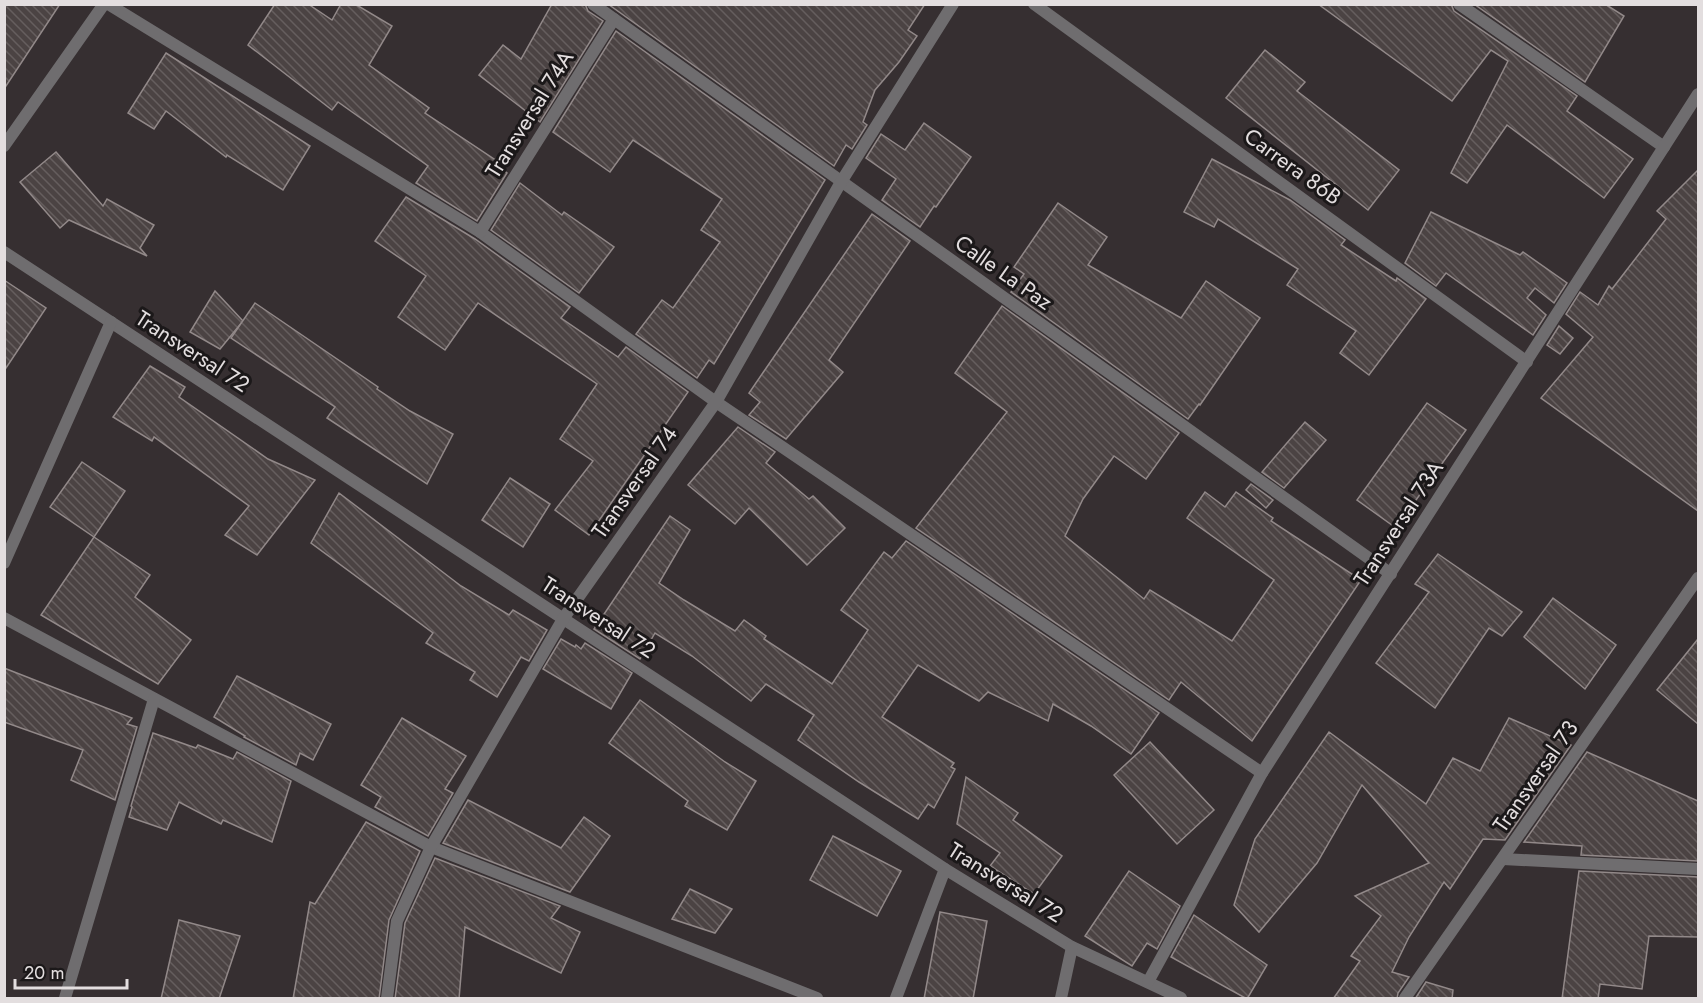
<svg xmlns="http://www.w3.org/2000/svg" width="1703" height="1003" font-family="Jost,sans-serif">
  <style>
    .building { fill: url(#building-back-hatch); stroke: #928989; stroke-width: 1.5 }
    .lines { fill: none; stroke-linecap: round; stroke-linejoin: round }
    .minor { stroke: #6f6d6f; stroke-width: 12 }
    .labels { text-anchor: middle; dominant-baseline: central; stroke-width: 6; stroke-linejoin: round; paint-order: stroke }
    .street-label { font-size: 22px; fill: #e3dedf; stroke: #1b1819 }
  </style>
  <defs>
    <pattern id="building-back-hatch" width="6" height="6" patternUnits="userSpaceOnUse" patternTransform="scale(1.5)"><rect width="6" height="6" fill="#4b4343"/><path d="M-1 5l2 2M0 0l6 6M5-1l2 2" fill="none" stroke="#655e5e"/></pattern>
  </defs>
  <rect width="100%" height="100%" fill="#362f31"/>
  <g class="building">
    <polygon points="4,4 60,4 4,89"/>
    <polygon points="275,4 308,4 332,20 341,4 355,4 392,26 369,65 429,108 425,113 500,163 498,166 507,173 477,221 416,183 428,166 338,102 332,110 248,45"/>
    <polygon points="552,4 585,4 588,11 603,21 540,122 479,75 503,45 521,59"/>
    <polygon points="608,4 925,4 908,30 917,36 899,62 875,90 863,122 867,125 852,149 846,145 834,166"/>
    <polygon points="1318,4 1451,4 1454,11 1577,96 1567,111 1633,159 1604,198 1507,125 1467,183 1451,173 1508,61 1491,50 1452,101"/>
    <polygon points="1474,4 1605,4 1624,16 1585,82"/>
    <polygon points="616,31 825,180 714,364 709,360 697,378 636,334 662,300 673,308 720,242 701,230 722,199 633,140 610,172 553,132"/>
    <polygon points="1265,50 1305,82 1297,91 1399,170 1368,210 1226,98"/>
    <polygon points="166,53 310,146 283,190 227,155 226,157 166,111 154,129 128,113"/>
    <polygon points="924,123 971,157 936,207 934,206 920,227 882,200 896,179 866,158 881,134 905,150"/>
    <polygon points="56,152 103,206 107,199 154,225 140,248 147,256 69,220 60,228 20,182"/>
    <polygon points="1212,159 1290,200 1345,240 1341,245 1396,281 1397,278 1426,299 1369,375 1340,353 1356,331 1287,285 1298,269 1218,219 1214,227 1184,212"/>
    <polygon points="1698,170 1698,511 1541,398 1593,337 1566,314 1580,292 1598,305 1609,286 1612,289 1666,219 1657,211"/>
    <polygon points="520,183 562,215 564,212 614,247 579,293 491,230"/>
    <polygon points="406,197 475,239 570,307 561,318 618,357 626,347 688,392 589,535 555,510 593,461 560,439 597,384 478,303 445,350 398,317 426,276 375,241"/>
    <polygon points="1058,203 1107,237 1088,265 1181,318 1206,281 1260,318 1200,405 1199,404 1188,419 1011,292 1024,274 1014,267"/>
    <polygon points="1431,212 1520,255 1523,252 1567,283 1554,303 1535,288 1527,298 1546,315 1533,335 1446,273 1436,286 1405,263"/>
    <polygon points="872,214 910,241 829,360 843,372 786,439 749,415 760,402 749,393"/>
    <polygon points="4,280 46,308 4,371"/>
    <polygon points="215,291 243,321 220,349 190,332"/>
    <polygon points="255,303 378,387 377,389 410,411 453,434 427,484 327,418 335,407 231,338"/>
    <polygon points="1002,306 1179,433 1146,479 1114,456 1083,499 1065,536 1144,599 1150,590 1232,641 1274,580 1187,518 1205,492 1225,507 1236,492 1273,518 1271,521 1361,580 1252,741 1181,682 1169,700 916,528 1007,412 955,373"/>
    <polygon points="1559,326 1573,338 1560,354 1547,345"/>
    <polygon points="150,366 185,387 179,397 268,459 315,480 257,555 225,535 249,506 154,437 152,441 113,417"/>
    <polygon points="1427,403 1466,430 1396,528 1357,500"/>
    <polygon points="1305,422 1326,440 1284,488 1262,472"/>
    <polygon points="738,427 775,452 766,463 809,499 813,496 845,528 807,565 749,508 735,524 688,485"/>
    <polygon points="82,462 125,491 94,537 50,507"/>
    <polygon points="510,478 550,504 523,547 482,520"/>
    <polygon points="1251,484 1273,500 1266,508 1246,490"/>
    <polygon points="339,493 461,586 509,615 513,610 547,630 529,661 521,657 497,697 470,680 475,672 426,643 433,633 311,543"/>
    <polygon points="670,516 690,530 659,583 684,600 735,631 744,620 766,636 764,639 832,684 868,630 841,610 884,552 892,558 906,541 1159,713 1131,754 1091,726 1053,704 1048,721 988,692 979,701 918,665 882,717 954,763 951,767 955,769 934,808 928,804 918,819 859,782 798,740 814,715 766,684 751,701 692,656 655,633 640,659 594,629"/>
    <polygon points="94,537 150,575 135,597 191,640 158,684 41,615"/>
    <polygon points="1438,554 1522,612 1502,636 1489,628 1435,708 1376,663 1429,592 1415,584"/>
    <polygon points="1553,598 1616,645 1585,689 1524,637"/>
    <polygon points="561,639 575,647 576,645 581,649 585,643 632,673 611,709 543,669"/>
    <polygon points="1698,639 1698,724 1657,690"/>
    <polygon points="4,668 132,718 127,724 137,727 115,800 71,780 83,750 4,722"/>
    <polygon points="237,676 331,724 313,760 300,753 296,765 244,737 245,736 214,717"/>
    <polygon points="640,700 725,762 756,781 727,830 685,806 688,801 609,743"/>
    <polygon points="402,718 466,756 445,789 453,793 428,836 375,807 381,797 361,785"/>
    <polygon points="1509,718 1571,745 1505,840 1483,839 1450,889 1444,882 1409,937 1392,972 1409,977 1398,993 1397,999 1333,999 1360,961 1351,956 1381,916 1355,896 1429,863 1362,785 1317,863 1259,932 1234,905 1255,839 1329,732 1426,804 1453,758 1480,771"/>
    <polygon points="153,733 196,748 198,745 233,759 237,752 291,781 272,842 223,820 221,824 179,802 167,830 129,817 132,807 131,806"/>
    <polygon points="1150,742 1214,810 1177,844 1114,775"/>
    <polygon points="1587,752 1698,801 1698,861 1581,855 1582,846 1524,842"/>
    <polygon points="966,777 1018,813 1013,820 1062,856 1034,894 990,866 1000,853 957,824"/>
    <polygon points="468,800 561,848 584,817 610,836 570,892 443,843"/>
    <polygon points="366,822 420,851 389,920 379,999 293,999 310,902 315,904"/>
    <polygon points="833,836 901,871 877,916 810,880"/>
    <polygon points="435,858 560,906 551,918 580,932 561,973 465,927 459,999 395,999 405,923"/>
    <polygon points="1129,871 1180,906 1157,949 1147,943 1132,966 1085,936"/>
    <polygon points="1579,871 1698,877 1698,937 1649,936 1642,989 1600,984 1598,999 1562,999"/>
    <polygon points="690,889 732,909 715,933 672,919"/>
    <polygon points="940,912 987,921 973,999 924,999"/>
    <polygon points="1194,915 1267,965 1247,999 1171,957"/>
    <polygon points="179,920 240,936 219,999 161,999"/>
    <polygon points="1426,982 1453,990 1452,999 1415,999"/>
  </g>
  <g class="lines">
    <g class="minor">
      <polyline points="108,4 480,232 716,402 1262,773"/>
      <polyline points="593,4 1391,574"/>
      <polyline points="1034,4 1527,362"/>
      <polyline points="1459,4 1664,147"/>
      <polyline points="4,146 104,4"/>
      <polyline points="480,232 614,19"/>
      <polyline points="4,252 945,869 1072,947 1181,998"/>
      <polyline points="4,563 111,322"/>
      <polyline points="4,618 431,847 817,998"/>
      <polyline points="1503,859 1698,869"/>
      <polyline points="1148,982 1262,773 1698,94"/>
      <polyline points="65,998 154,699"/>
      <polyline points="387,998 397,921 431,847 563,619 716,402 841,182 953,4"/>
      <polyline points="896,998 945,869"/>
      <polyline points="1061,998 1072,947"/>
      <polyline points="1405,998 1698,578"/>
    </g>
  </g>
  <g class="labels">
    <g class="street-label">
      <text transform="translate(529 114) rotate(-58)">Transversal 74A</text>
      <text transform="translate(1293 166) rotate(36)">Carrera 86B</text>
      <text transform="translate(1004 272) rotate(35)">Calle La Paz</text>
      <text transform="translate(193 351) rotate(33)">Transversal 72</text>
      <text transform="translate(634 482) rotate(-55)">Transversal 74</text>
      <text transform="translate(1398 523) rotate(-57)">Transversal 73A</text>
      <text transform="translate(599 617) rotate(33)">Transversal 72</text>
      <text transform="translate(1535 776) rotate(-55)">Transversal 73</text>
      <text transform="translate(1006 882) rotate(32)">Transversal 72</text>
    </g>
  </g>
  <rect width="1703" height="1003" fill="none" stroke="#e3dedf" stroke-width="12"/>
  <path d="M15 979v9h112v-9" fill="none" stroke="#e3dedf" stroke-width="3"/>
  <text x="24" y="979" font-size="18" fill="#e3dedf" stroke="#1b1819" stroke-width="4.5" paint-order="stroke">20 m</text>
</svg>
